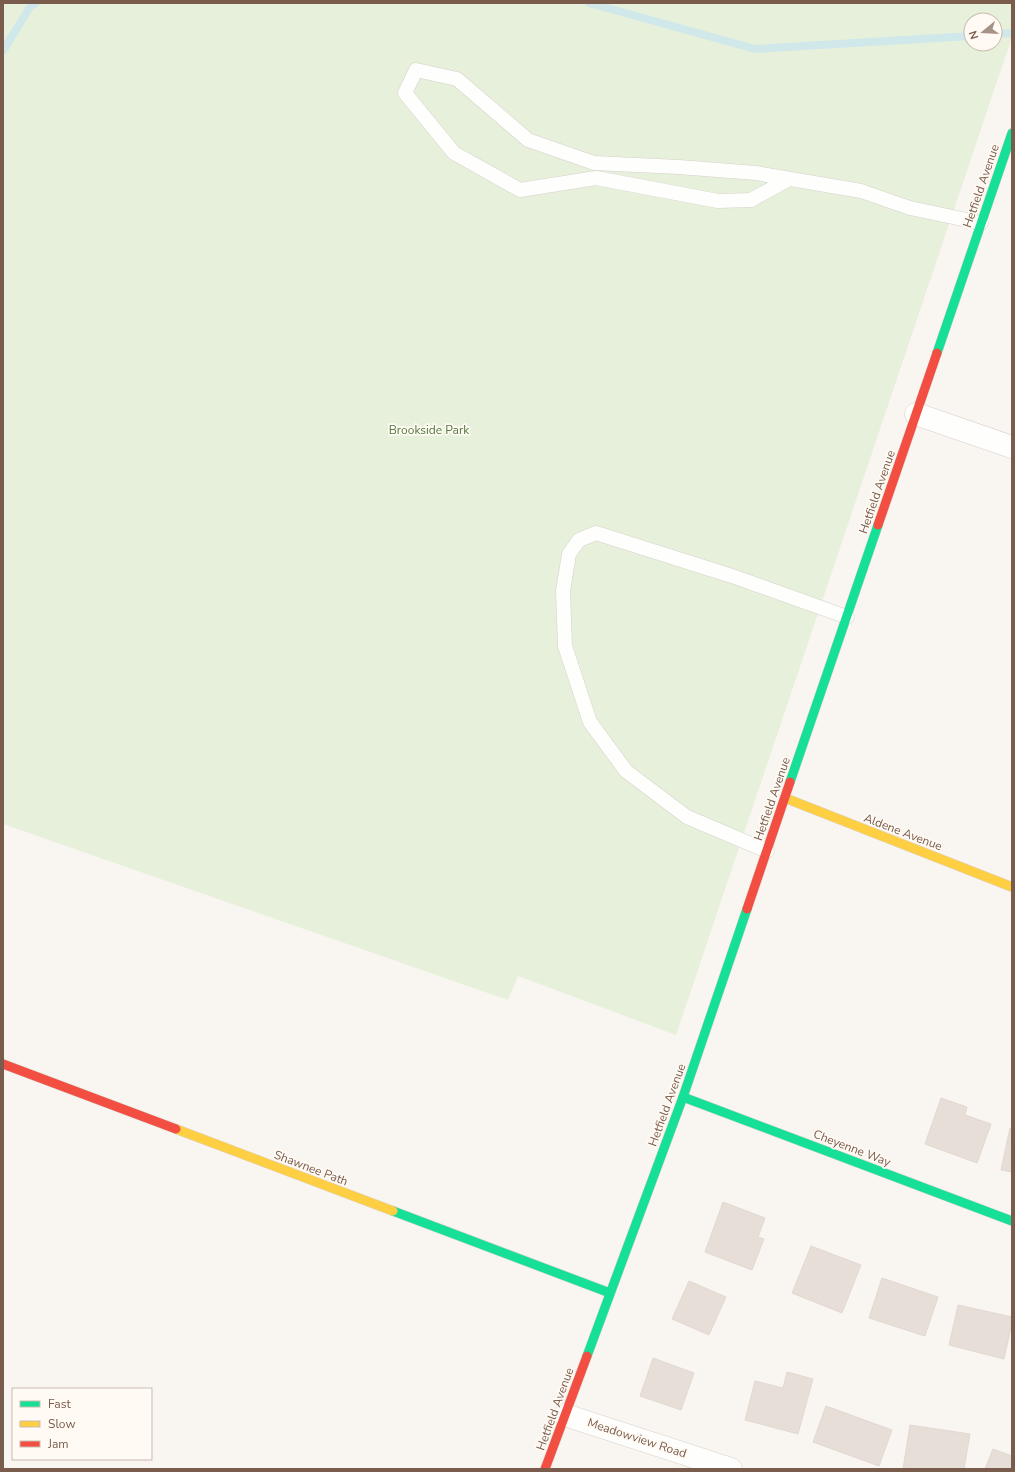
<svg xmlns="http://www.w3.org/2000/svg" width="1015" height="1472" font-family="'Nunito Sans',sans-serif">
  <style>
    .green { fill: #e7f0db; fill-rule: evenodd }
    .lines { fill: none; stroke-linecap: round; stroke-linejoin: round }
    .stream { stroke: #d0e8ea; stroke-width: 8 }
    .building { fill: #e6ded7; stroke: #e2d8d2 }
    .lane-casing { stroke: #d7d1cb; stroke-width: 15 }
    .street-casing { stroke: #d7d1cb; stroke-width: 23 }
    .fast-casing { stroke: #d9d2cb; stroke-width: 10 }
    .slow-casing { stroke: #d9d2cb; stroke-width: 10 }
    .jam-casing { stroke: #d9d2cb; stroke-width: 10 }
    .lane { stroke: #fefefd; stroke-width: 14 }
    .street { stroke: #fefefd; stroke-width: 22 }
    .fast { stroke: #16e098; stroke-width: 9 }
    .slow { stroke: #ffcf43; stroke-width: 9 }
    .jam { stroke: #f24e42; stroke-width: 9 }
    .labels { text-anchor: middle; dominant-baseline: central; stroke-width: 3.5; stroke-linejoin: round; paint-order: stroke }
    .street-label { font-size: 12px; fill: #7a5c4d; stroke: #fffaf3 }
    .park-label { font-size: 12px; fill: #537a41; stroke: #fffaf3 }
  </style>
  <rect width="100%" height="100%" fill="#f9f5f0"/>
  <path class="green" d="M3 3H1012V37L676 1035 518 976 508 1000 3 824ZM971 20H995V44H971Z"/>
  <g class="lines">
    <g class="stream">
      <polyline points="589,3 755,49 971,36"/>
      <polyline points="995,34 1012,33"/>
      <polyline points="3,51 30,7 36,3"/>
    </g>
  </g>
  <g class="building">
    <polygon points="941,1098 967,1107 965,1115 991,1124 977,1163 925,1144"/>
    <polygon points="1010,1128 1012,1129 1012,1172 1001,1170"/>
    <polygon points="723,1202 765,1218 758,1237 764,1239 752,1270 705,1252"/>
    <polygon points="811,1246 861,1265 842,1313 792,1293"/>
    <polygon points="882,1278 938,1297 925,1336 869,1318"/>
    <polygon points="689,1281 726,1297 709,1335 672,1319"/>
    <polygon points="958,1305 1012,1317 1012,1323 1004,1359 949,1345"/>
    <polygon points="653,1358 694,1373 681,1410 640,1396"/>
    <polygon points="787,1372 813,1379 798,1434 745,1420 755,1381 783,1388"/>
    <polygon points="826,1406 892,1430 879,1466 813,1442"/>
    <polygon points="910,1425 970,1434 964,1469 903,1469"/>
    <polygon points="993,1449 1012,1456 1012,1469 985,1469"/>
  </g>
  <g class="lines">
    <defs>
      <g id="lane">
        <polyline points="789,179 751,200 718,201 596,178 520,190 454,153 405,93 416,70 457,79 528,140 594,163 679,167 756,173 861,191 910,208 981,223"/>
        <polyline points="767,851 687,817 626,771 590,722 565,646 563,591 569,554 579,540 596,533 735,577 847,617"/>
      </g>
      <g id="street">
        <polyline points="916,414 1012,447"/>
        <polyline points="565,1415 731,1469"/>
      </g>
      <g id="fast">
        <polyline points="937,353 1012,133"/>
        <polyline points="790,782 878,525"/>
        <polyline points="683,1097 1012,1221"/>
        <polyline points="393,1211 610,1293"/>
        <polyline points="587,1356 683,1097 747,909"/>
      </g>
      <g id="slow">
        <polyline points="785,798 1012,887"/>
        <polyline points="176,1129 393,1211"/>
      </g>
      <g id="jam">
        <polyline points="878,525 937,353"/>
        <polyline points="747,909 790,782"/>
        <polyline points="3,1064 176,1129"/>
        <polyline points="545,1469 587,1356"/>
      </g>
    </defs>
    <use href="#lane" class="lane-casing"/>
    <use href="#street" class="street-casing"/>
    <use href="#fast" class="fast-casing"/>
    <use href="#slow" class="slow-casing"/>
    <use href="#jam" class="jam-casing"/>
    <use href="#lane" class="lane"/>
    <use href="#street" class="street"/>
    <use href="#fast" class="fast"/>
    <use href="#slow" class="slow"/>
    <use href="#jam" class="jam"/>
  </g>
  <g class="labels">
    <g class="street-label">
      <text transform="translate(981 186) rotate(-71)">Hetfield Avenue</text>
      <text transform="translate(877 492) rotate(-71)">Hetfield Avenue</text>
      <text transform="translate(772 799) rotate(-71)">Hetfield Avenue</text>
      <text transform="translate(903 832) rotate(21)">Aldene Avenue</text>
      <text transform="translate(667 1105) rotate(-70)">Hetfield Avenue</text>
      <text transform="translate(852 1148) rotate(21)">Cheyenne Way</text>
      <text transform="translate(311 1168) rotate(21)">Shawnee Path</text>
      <text transform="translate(555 1409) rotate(-70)">Hetfield Avenue</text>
      <text transform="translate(637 1438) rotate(18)">Meadowview Road</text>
    </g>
    <g class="park-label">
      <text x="429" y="430">Brookside Park</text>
    </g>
  </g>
  <rect width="1015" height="1472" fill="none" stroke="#7a5c4d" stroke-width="8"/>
  <rect x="12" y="1388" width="140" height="72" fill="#fffaf3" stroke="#cabbb1"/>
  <rect x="20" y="1401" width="20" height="6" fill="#16e098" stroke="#cabbb1"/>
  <text x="48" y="1408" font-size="12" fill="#7a5c4d">Fast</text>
  <rect x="20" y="1421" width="20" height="6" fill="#ffcf43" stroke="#cabbb1"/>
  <text x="48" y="1428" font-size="12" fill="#7a5c4d">Slow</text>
  <rect x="20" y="1441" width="20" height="6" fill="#f24e42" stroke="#cabbb1"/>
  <text x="48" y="1448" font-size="12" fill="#7a5c4d">Jam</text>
  <g transform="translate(983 32) rotate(252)"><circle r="19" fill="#fffaf3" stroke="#cabbb1"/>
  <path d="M0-3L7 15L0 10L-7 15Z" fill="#a69286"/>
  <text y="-6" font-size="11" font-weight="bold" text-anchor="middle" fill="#7a5c4d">N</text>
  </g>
</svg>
